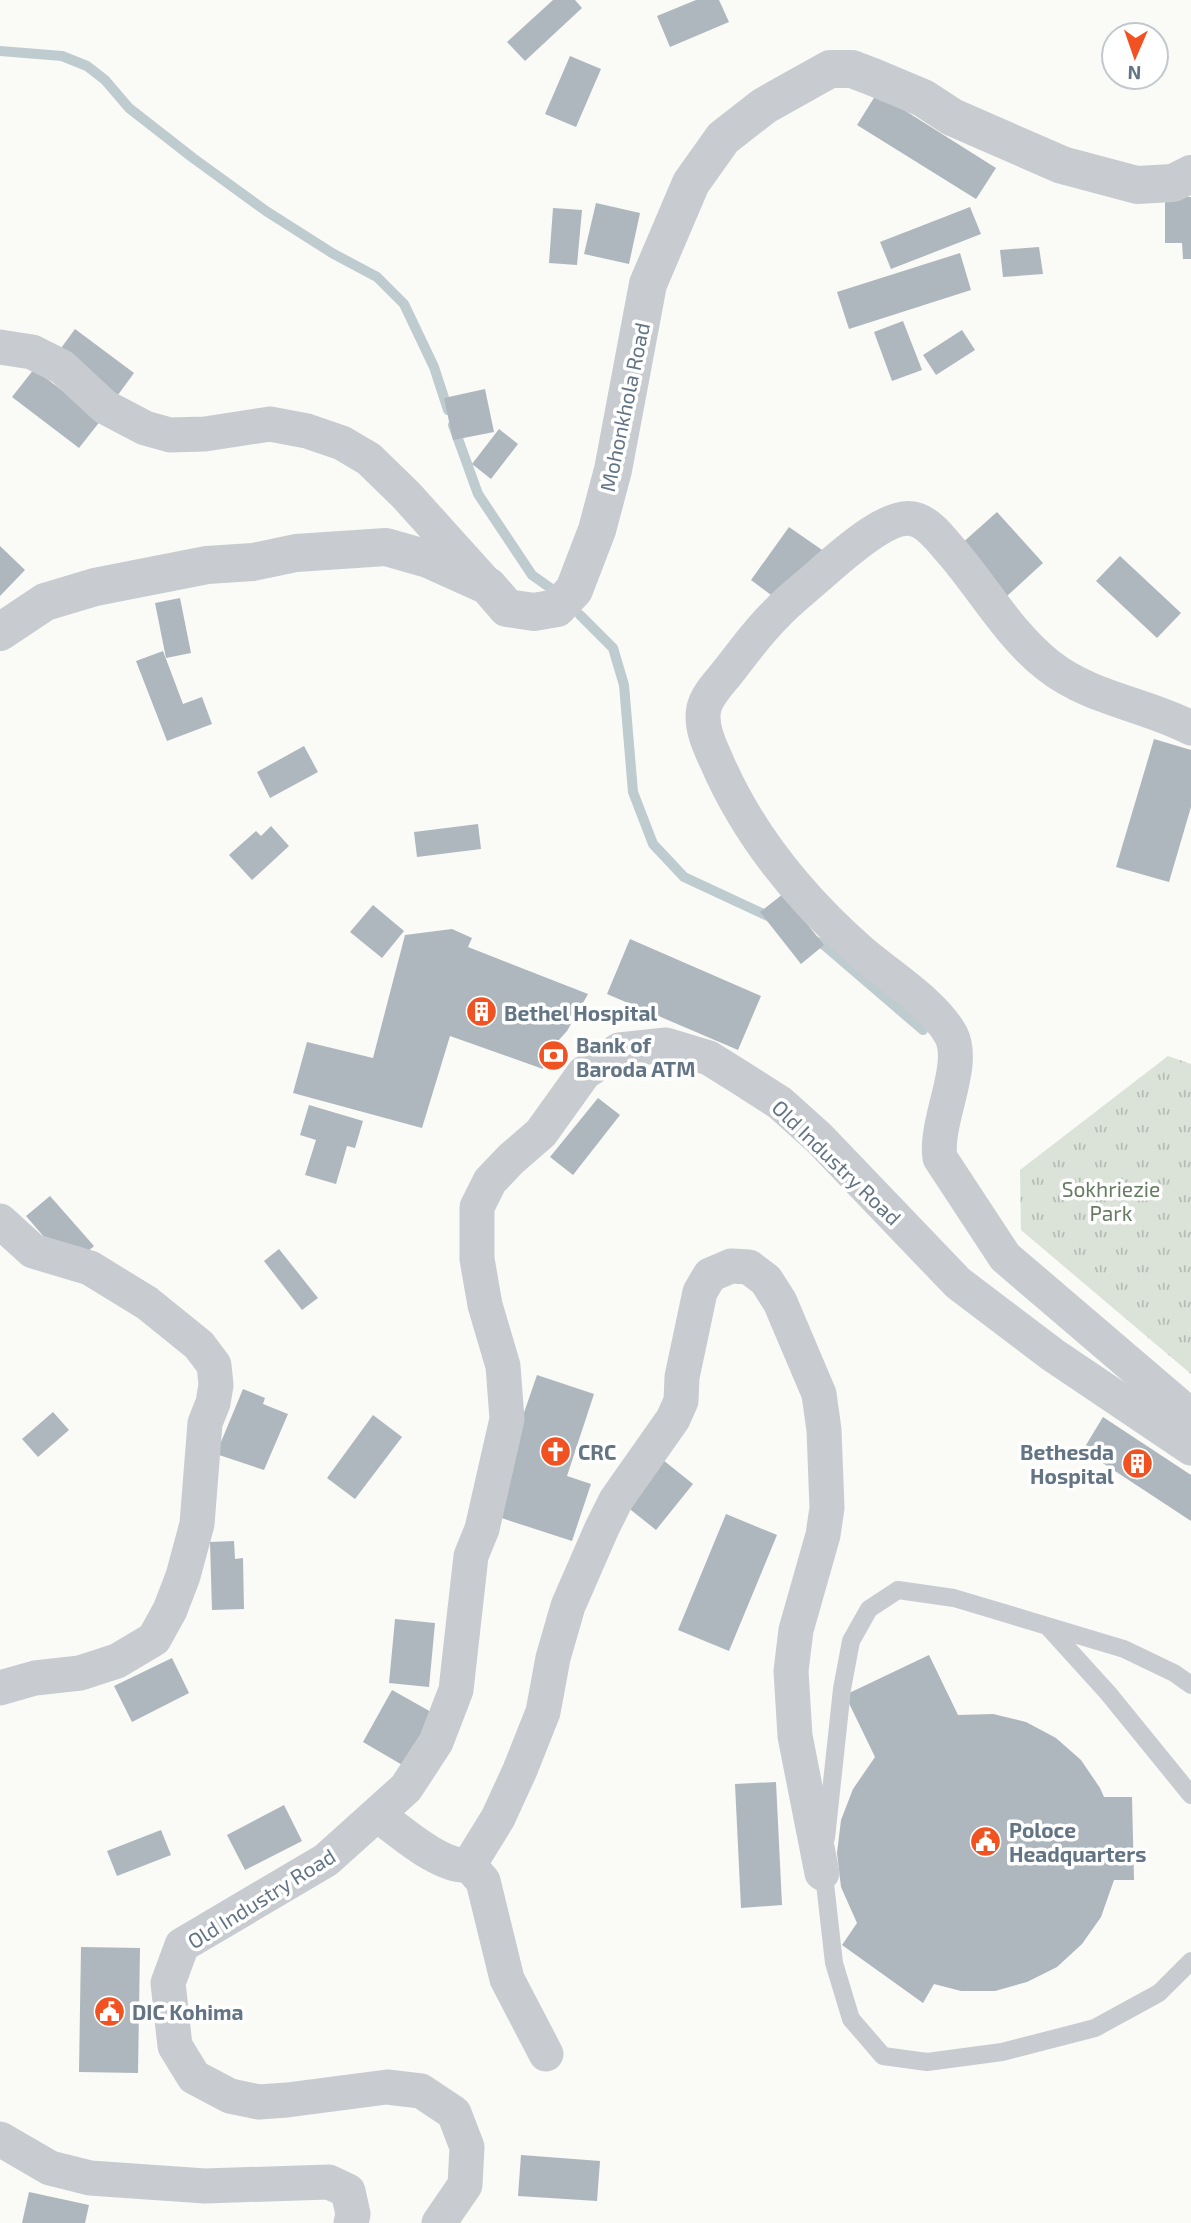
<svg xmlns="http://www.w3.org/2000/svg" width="1191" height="2223" font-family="'Exo 2',sans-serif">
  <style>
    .park { fill: url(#park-tufts) }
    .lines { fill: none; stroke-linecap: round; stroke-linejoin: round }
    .stream { stroke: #becbcf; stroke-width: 10 }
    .building { fill: #aeb7bd }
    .service { stroke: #c8ccd0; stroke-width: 18 }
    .minor { stroke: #c8ccd0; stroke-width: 35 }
    .tertiary { stroke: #c8ccd0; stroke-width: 38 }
    .labels { text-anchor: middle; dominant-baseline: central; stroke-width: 7; stroke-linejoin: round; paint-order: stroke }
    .street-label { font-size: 21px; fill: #637585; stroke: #fff }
    .poi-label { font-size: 21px; font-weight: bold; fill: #637585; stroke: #fff; text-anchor: start }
    .park-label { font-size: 21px; fill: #667b62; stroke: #fff }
  </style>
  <defs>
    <pattern id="park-tufts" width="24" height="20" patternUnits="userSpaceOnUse" patternTransform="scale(1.75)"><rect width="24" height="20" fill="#dbe2d8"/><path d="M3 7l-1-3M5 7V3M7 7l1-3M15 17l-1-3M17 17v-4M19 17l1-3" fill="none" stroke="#b5bcb5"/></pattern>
  </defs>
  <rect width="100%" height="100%" fill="#fafaf7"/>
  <polygon class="park" points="1168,1056 1191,1064 1191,1374 1021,1230 1020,1170"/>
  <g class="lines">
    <g class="stream">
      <polyline points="0,51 62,56 87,66 105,80 129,108 193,158 266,211 332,253 377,277 404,304 434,367 448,410"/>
      <polyline points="453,425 478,494 532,575 556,592"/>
      <polyline points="580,615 613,648 624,685 633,792 653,844 684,877 772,918"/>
      <polyline points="811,939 824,945 923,1030"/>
    </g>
  </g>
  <g class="building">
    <polygon points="553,0 575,0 582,8 525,61 507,42"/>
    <polygon points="696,0 719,0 729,22 670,47 657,16"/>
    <polygon points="570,56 601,69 576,127 545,114"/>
    <polygon points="877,93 996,168 976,199 857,125"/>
    <polygon points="1165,196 1191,197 1191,259 1183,259 1182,243 1165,243"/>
    <polygon points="596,203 640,213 629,264 584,254"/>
    <polygon points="970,207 981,234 891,269 880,242"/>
    <polygon points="553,208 582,210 577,265 549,263"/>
    <polygon points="1039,247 1043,274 1003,277 1000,250"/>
    <polygon points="960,253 971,290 849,329 837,292"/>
    <polygon points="903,321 922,370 892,381 874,332"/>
    <polygon points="75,329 134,373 115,399 56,355"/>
    <polygon points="962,330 975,350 936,375 923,355"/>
    <polygon points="34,369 101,420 79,448 12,397"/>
    <polygon points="485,389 494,432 453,440 444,398"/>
    <polygon points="499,429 518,444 491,479 472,464"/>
    <polygon points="997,512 1043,563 1007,596 960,545"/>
    <polygon points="789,527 825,552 786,606 751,580"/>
    <polygon points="0,546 25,570 0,596"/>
    <polygon points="1120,556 1181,613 1157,638 1096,581"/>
    <polygon points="180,598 191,653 166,658 155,603"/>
    <polygon points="163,651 183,704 202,697 212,724 167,741 136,661"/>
    <polygon points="1154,739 1191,750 1191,807 1169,882 1116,867"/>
    <polygon points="304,746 318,772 270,798 257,772"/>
    <polygon points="478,824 481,849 417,857 414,832"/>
    <polygon points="271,826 289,846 252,880 229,855 256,831 261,836"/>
    <polygon points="783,894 824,945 801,964 760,912"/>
    <polygon points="373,905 404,931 382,958 350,932"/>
    <polygon points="452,929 472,938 468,947 588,994 567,1031 547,1053 543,1069 450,1036 422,1128 293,1093 307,1042 373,1058 405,935"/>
    <polygon points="630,939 761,996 738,1050 607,994"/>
    <polygon points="598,1098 620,1115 573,1175 550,1157"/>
    <polygon points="309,1105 363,1121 355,1148 347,1146 336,1184 305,1175 316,1140 300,1135"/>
    <polygon points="50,1196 94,1246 70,1267 26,1216"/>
    <polygon points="279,1249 318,1298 302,1310 264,1261"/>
    <polygon points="537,1375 594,1394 567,1476 591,1484 572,1541 489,1514"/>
    <polygon points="243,1389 265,1398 263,1404 288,1414 264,1470 216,1454"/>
    <polygon points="53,1412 69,1430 38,1457 22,1439"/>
    <polygon points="373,1415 402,1437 355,1499 327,1478"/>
    <polygon points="1103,1417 1191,1475 1191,1521 1083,1450"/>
    <polygon points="658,1456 693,1484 656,1530 621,1502"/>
    <polygon points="726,1514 777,1535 729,1651 678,1630"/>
    <polygon points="234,1541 235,1559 243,1558 244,1609 212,1610 210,1542"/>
    <polygon points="395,1619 435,1623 429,1687 389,1683"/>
    <polygon points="929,1655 958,1715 993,1714 1026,1722 1056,1738 1081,1760 1100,1788 1104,1797 1132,1797 1134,1880 1114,1880 1101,1917 1082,1944 1057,1967 1027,1982 995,1991 961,1991 934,1984 923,2003 842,1945 857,1923 841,1887 837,1853 841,1820 853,1789 875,1757 845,1695"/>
    <polygon points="172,1658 189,1693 132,1722 114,1686"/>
    <polygon points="392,1690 433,1713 404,1766 363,1742"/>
    <polygon points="776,1782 782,1905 741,1908 735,1784"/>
    <polygon points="284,1805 302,1841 245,1870 227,1835"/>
    <polygon points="161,1830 171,1855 117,1876 107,1851"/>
    <polygon points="81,1947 140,1948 138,2073 79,2072"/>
    <polygon points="521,2155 600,2161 597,2201 518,2196"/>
    <polygon points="29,2192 89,2205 85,2223 22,2223"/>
  </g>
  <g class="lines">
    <g class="service">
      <polyline points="1049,1628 1108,1693 1191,1795"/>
      <polyline points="826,1838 842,1689 851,1641 869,1609 898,1590 954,1598 1124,1649 1174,1673 1191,1685"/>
      <polyline points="823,1866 834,1963 851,2019 883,2056 927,2062 1002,2052 1095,2028 1159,1993 1191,1961"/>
    </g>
    <g class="minor">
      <polyline points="0,347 32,352 62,367 105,407 145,428 170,435 205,434 270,424 307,431 342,443 369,459 406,495 488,586"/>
      <path d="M1191 728C1145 704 1091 699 1049 666 1010 636 984 589 952 552 942 541 931 525 917 520 890 509 837 560 817 577 804 589 789 600 777 613 758 631 743 653 727 673 719 683 707 695 704 708 700 725 709 745 716 760 748 835 798 896 859 950 886 974 934 1003 951 1035 967 1065 934 1123 940 1158L1005 1257 1191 1416"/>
      <polyline points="0,1221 33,1251 90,1268 147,1303 199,1345 214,1365 216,1385 213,1403 205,1423 197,1524 183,1576 170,1610 154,1639 117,1661 80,1673 35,1678 0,1688"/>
      <path d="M378 1815C400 1831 442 1869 469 1865L498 1818 520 1770 543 1712 553 1658 568 1606 602 1528 616 1500 673 1419 681 1401 682 1377 700 1292 710 1275 731 1266 749 1267 766 1280 780 1302 819 1394 824 1430 827 1508 823 1535 796 1630 791 1671 795 1736 822 1873"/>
      <polyline points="469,1865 483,1881 507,1979 546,2054"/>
      <polyline points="0,2139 50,2168 90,2178 205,2186 329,2182 348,2191 353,2214 351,2223"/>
      <polyline points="439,2223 465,2185 467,2147 454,2113 421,2091 387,2087 287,2100 259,2102 230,2096 194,2077 175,2046 168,1983 182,1945 326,1860 406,1788 436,1742 456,1690 471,1556 482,1529 507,1419 503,1366 485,1305 477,1259 477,1207 490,1181 511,1159 541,1133 584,1073 619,1050 666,1045 709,1058 741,1078 780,1103 819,1138 958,1283 1053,1355 1191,1448"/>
    </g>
    <polyline class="tertiary" points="0,632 45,602 95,587 207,565 253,562 296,553 386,547 428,559 488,586 507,608 534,612 557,608 574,590 597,530 613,470 648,284 691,183 723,138 764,106 830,69 852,69 873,77 923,98 952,117 1062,165 1137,185 1173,183 1191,174"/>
  </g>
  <defs>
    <symbol id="building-disc" viewBox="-11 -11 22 22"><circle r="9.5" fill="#f05321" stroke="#fff"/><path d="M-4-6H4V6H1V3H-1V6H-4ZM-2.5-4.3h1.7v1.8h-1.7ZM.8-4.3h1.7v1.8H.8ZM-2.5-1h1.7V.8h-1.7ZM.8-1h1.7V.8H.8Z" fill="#fff"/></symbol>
    <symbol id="bank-disc" viewBox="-11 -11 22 22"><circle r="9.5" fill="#f05321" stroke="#fff"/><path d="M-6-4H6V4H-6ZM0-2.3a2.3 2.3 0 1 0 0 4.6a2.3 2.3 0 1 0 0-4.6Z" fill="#fff"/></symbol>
    <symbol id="church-disc" viewBox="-11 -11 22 22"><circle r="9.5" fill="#f05321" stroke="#fff"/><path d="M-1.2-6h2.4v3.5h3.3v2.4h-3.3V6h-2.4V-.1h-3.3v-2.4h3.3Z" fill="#fff"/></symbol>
    <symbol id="civic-disc" viewBox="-11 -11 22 22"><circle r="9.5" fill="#f05321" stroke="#fff"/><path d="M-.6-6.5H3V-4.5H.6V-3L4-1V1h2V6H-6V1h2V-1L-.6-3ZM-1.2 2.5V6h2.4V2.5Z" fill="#fff"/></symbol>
  </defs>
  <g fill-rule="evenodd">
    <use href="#building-disc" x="464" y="994" width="35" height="35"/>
    <use href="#bank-disc" x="536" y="1038" width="35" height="35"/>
    <use href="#church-disc" x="538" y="1434" width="35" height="35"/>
    <use href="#building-disc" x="1120" y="1446" width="35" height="35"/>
    <use href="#civic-disc" x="968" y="1824" width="35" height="35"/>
    <use href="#civic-disc" x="92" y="1994" width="35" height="35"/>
  </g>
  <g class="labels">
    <g class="street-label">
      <text transform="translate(624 407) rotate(-78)">Mohonkhola Road</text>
      <text transform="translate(837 1162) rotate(44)">Old Industry Road</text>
      <text transform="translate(261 1898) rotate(-32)">Old Industry Road</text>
    </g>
    <g class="poi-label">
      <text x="504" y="1012">Bethel Hospital</text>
      <text x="576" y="1044">Bank of<tspan x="576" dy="24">Baroda ATM</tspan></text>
      <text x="578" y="1451">CRC</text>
      <text x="1114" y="1451" text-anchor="end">Bethesda<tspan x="1114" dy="24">Hospital</tspan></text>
      <text x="1009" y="1829">Poloce<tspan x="1009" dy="24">Headquarters</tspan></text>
      <text x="132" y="2011">DIC Kohima</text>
    </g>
    <g class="park-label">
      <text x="1111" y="1188">Sokhriezie<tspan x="1111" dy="24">Park</tspan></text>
    </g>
  </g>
  <g transform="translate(1135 56) rotate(182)"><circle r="33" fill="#ffffff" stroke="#c1c8ce" stroke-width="2"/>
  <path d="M0-5L12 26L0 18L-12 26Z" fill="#f05321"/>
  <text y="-10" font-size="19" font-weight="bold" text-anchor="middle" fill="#637585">N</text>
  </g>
</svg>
